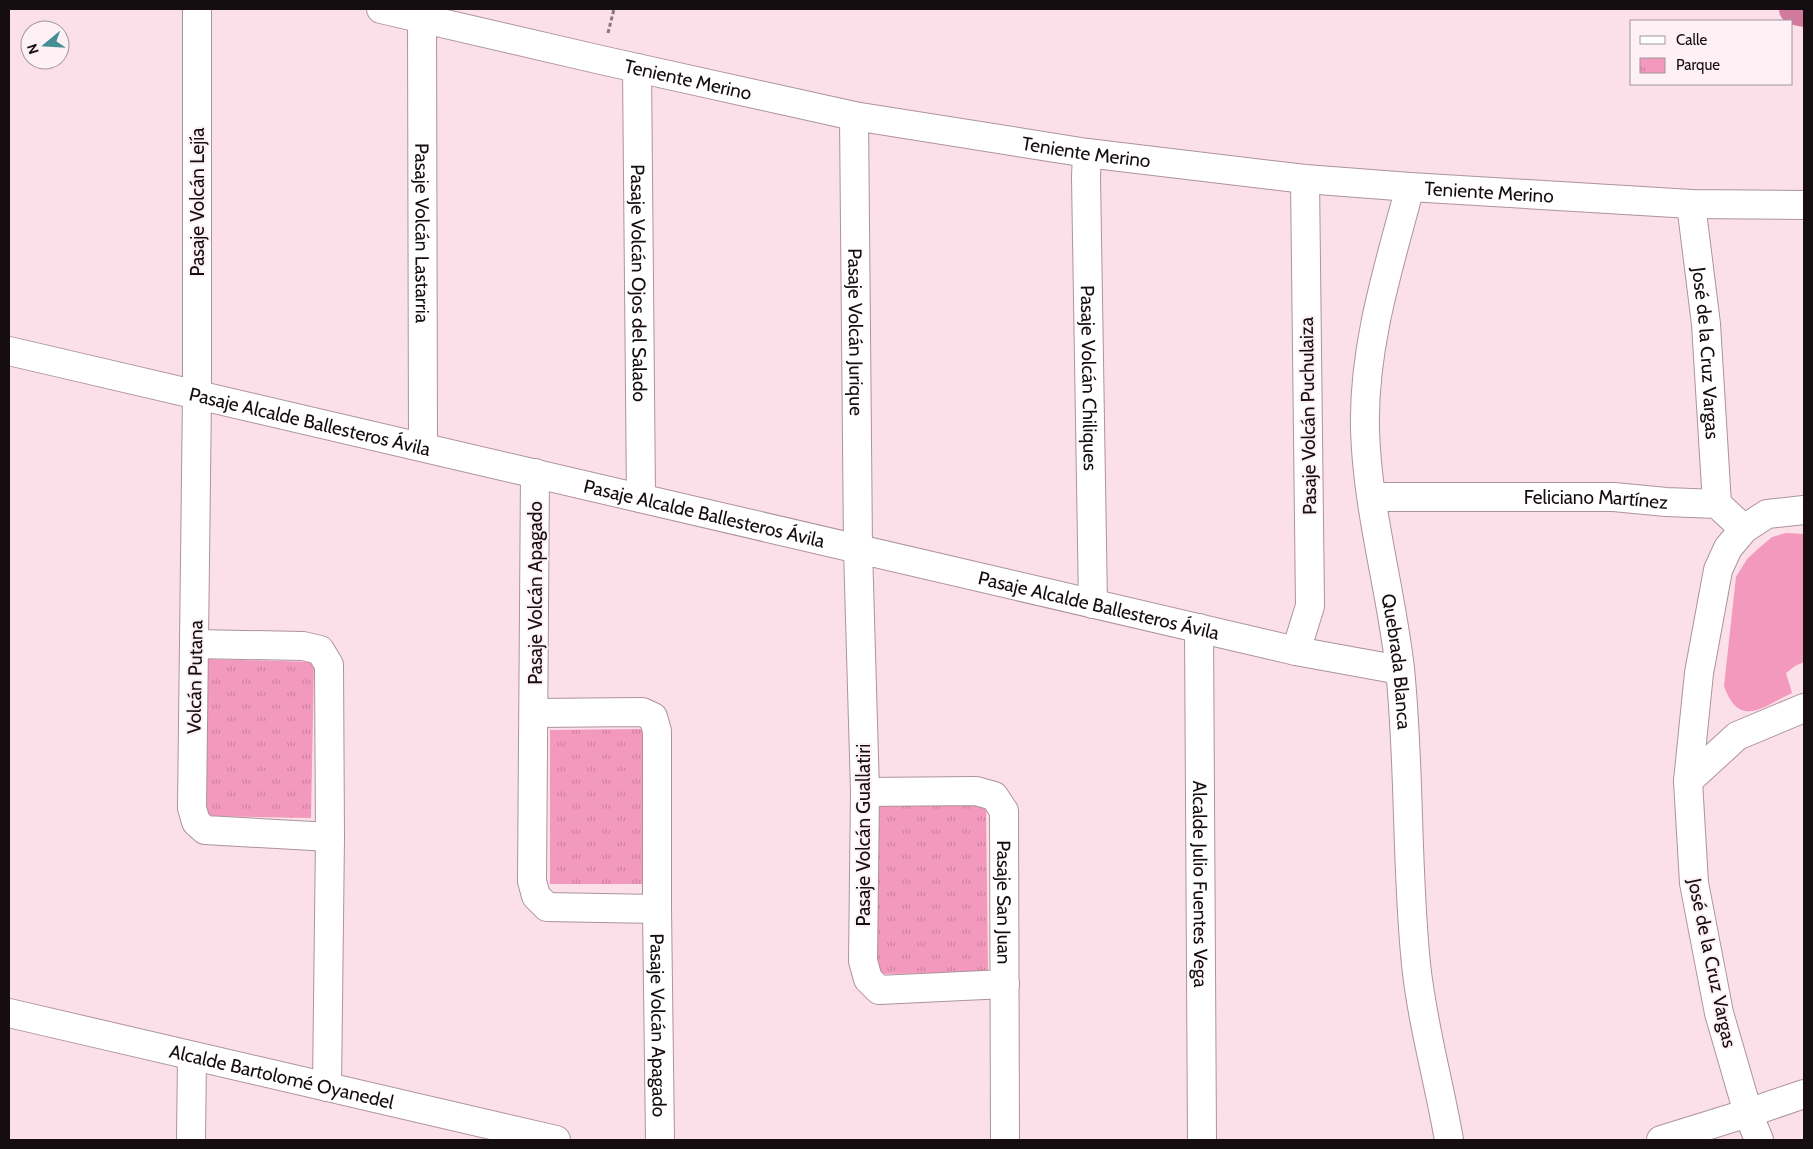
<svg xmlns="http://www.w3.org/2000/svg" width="1813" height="1149" font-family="Cabin,sans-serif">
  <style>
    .grass { fill: #f299bd }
    .park { fill: url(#park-tufts) }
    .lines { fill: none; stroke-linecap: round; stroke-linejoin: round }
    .canal { stroke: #d17a9e; stroke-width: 32 }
    .minor-casing { stroke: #ad939d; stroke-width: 30 }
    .tertiary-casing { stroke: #ad939d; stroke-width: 30 }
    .path { stroke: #8a777e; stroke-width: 3; stroke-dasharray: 4 2.5; stroke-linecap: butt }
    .minor { stroke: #fff; stroke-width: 28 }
    .tertiary { stroke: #fff; stroke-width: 28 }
    .labels { text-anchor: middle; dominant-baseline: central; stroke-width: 4; stroke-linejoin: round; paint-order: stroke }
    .street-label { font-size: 19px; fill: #160d10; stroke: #fdf1f5 }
  </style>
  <defs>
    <pattern id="park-tufts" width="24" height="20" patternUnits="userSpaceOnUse" patternTransform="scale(1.25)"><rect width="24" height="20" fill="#f299bd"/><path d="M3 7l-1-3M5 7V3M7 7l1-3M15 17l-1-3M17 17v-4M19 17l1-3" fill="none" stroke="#cf83a1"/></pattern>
  </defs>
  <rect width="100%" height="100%" fill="#fbdfe9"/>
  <path class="grass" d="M1786 533 1804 534V662L1795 666 1786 673 1792 693C1763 706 1740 730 1724 686L1736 577 1747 559 1759 548 1772 537Z"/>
  <g class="park">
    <polygon points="204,659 314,662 311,818 200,816"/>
    <polygon points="644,729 644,884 550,884 550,730"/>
    <polygon points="986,804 988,973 876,974 874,805"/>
  </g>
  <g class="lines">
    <polyline class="canal" points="1795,9 1804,11"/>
    <defs>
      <g id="minor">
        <polyline points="197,9 197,395 192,808 196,822 205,830 330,837"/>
        <path id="s1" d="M422 19 423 447"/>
        <path id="s2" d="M637 68 641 498"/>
        <path id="s3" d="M854 116 858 549 865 792 863 961 868 979 879 990 1005 984"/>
        <path id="s4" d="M1087 153 1086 177 1093 604"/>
        <path id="s5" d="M1691 204 1706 324 1717 504"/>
        <path id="s6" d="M9 351 1296 651 1400 670"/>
        <polyline points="535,473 532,881 536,896 547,907 657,909"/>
        <path id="s7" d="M1372 497H1614L1666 502 1717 504 1744 529"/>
        <path id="s8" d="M1199 628 1202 1140"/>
        <polyline points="195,644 303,646 320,650 329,665 330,837 327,1087"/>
        <polyline points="1296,651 1310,606 1305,179"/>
        <path id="s9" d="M534 713 642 712 653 717 657 731V909L660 1140"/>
        <polyline points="1688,781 1737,736 1804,708"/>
        <path id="s10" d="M865 792 976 791 994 796 1004 811 1005 1140"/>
        <path id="s11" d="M9 1013 556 1140"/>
        <polyline points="191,1140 192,1056"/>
        <polyline points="1661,1140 1748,1113 1804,1094"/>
        <polyline points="1759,1140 1748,1113 1719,1013 1694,883 1688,781 1699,673 1718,570 1728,548 1744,529 1767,514 1804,510"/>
      </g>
      <g id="tertiary">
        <path id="s12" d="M381 9 601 60 854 116 1087 153 1305 179 1410 187 1691 204 1804 205"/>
        <path id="s13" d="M1410 187C1389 266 1363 346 1365 429 1367 509 1391 589 1400 669 1410 767 1406 866 1416 964 1422 1023 1439 1082 1449 1140"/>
      </g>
    </defs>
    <use href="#minor" class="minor-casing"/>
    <use href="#tertiary" class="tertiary-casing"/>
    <polyline class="path" points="608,33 614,9"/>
    <use href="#minor" class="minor"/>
    <use href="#tertiary" class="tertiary"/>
  </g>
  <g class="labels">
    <g class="street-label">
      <text stroke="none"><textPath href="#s12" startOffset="315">Teniente Merino</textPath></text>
      <text stroke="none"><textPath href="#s12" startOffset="720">Teniente Merino</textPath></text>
      <text stroke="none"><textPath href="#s12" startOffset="1125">Teniente Merino</textPath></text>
      <text transform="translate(197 202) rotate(-90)">Pasaje Volcán Lejía</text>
      <text stroke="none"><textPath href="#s1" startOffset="214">Pasaje Volcán Lastarria</textPath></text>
      <text stroke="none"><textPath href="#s2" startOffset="215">Pasaje Volcán Ojos del Salado</textPath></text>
      <text stroke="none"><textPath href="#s3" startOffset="216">Pasaje Volcán Jurique</textPath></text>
      <text stroke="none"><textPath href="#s5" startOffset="150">José de la Cruz Vargas</textPath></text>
      <text stroke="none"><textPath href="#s4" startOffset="225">Pasaje Volcán Chiliques</textPath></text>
      <text transform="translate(1308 416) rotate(-91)">Pasaje Volcán Puchulaiza</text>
      <text stroke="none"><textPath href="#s6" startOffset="309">Pasaje Alcalde Ballesteros Ávila</textPath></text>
      <text stroke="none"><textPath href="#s7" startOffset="224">Feliciano Martínez</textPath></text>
      <text stroke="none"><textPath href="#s6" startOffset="714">Pasaje Alcalde Ballesteros Ávila</textPath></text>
      <text transform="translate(535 593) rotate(-90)">Pasaje Volcán Apagado</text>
      <text stroke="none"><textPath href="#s6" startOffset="1119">Pasaje Alcalde Ballesteros Ávila</textPath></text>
      <text stroke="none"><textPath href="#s13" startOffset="482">Quebrada Blanca</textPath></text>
      <text transform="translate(195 677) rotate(-89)">Volcán Putana</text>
      <text transform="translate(863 835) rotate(-90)">Pasaje Volcán Guallatiri</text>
      <text stroke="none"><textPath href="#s8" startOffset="256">Alcalde Julio Fuentes Vega</textPath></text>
      <text stroke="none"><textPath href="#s10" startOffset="239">Pasaje San Juan</textPath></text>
      <text transform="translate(1712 963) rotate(78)">José de la Cruz Vargas</text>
      <text stroke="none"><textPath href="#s9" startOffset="429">Pasaje Volcán Apagado</textPath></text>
      <text stroke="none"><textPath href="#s11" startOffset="280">Alcalde Bartolomé Oyanedel</textPath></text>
    </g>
  </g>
  <rect width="1813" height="1149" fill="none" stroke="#160d10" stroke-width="20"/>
  <rect x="1630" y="20" width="162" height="65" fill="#fdf1f5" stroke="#a19699"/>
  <rect x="1640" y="36" width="25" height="8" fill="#ffffff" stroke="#a19699"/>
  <text x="1676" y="45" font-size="15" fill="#160d10">Calle</text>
  <rect x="1640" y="58" width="25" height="15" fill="url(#park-tufts)" stroke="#a19699"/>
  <text x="1676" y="70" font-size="15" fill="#160d10">Parque</text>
  <g transform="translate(45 45) rotate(252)"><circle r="24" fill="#fdf1f5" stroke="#a19699"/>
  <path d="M0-4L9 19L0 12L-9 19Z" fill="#468d94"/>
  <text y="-8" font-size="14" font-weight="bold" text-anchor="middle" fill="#160d10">N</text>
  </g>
</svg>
